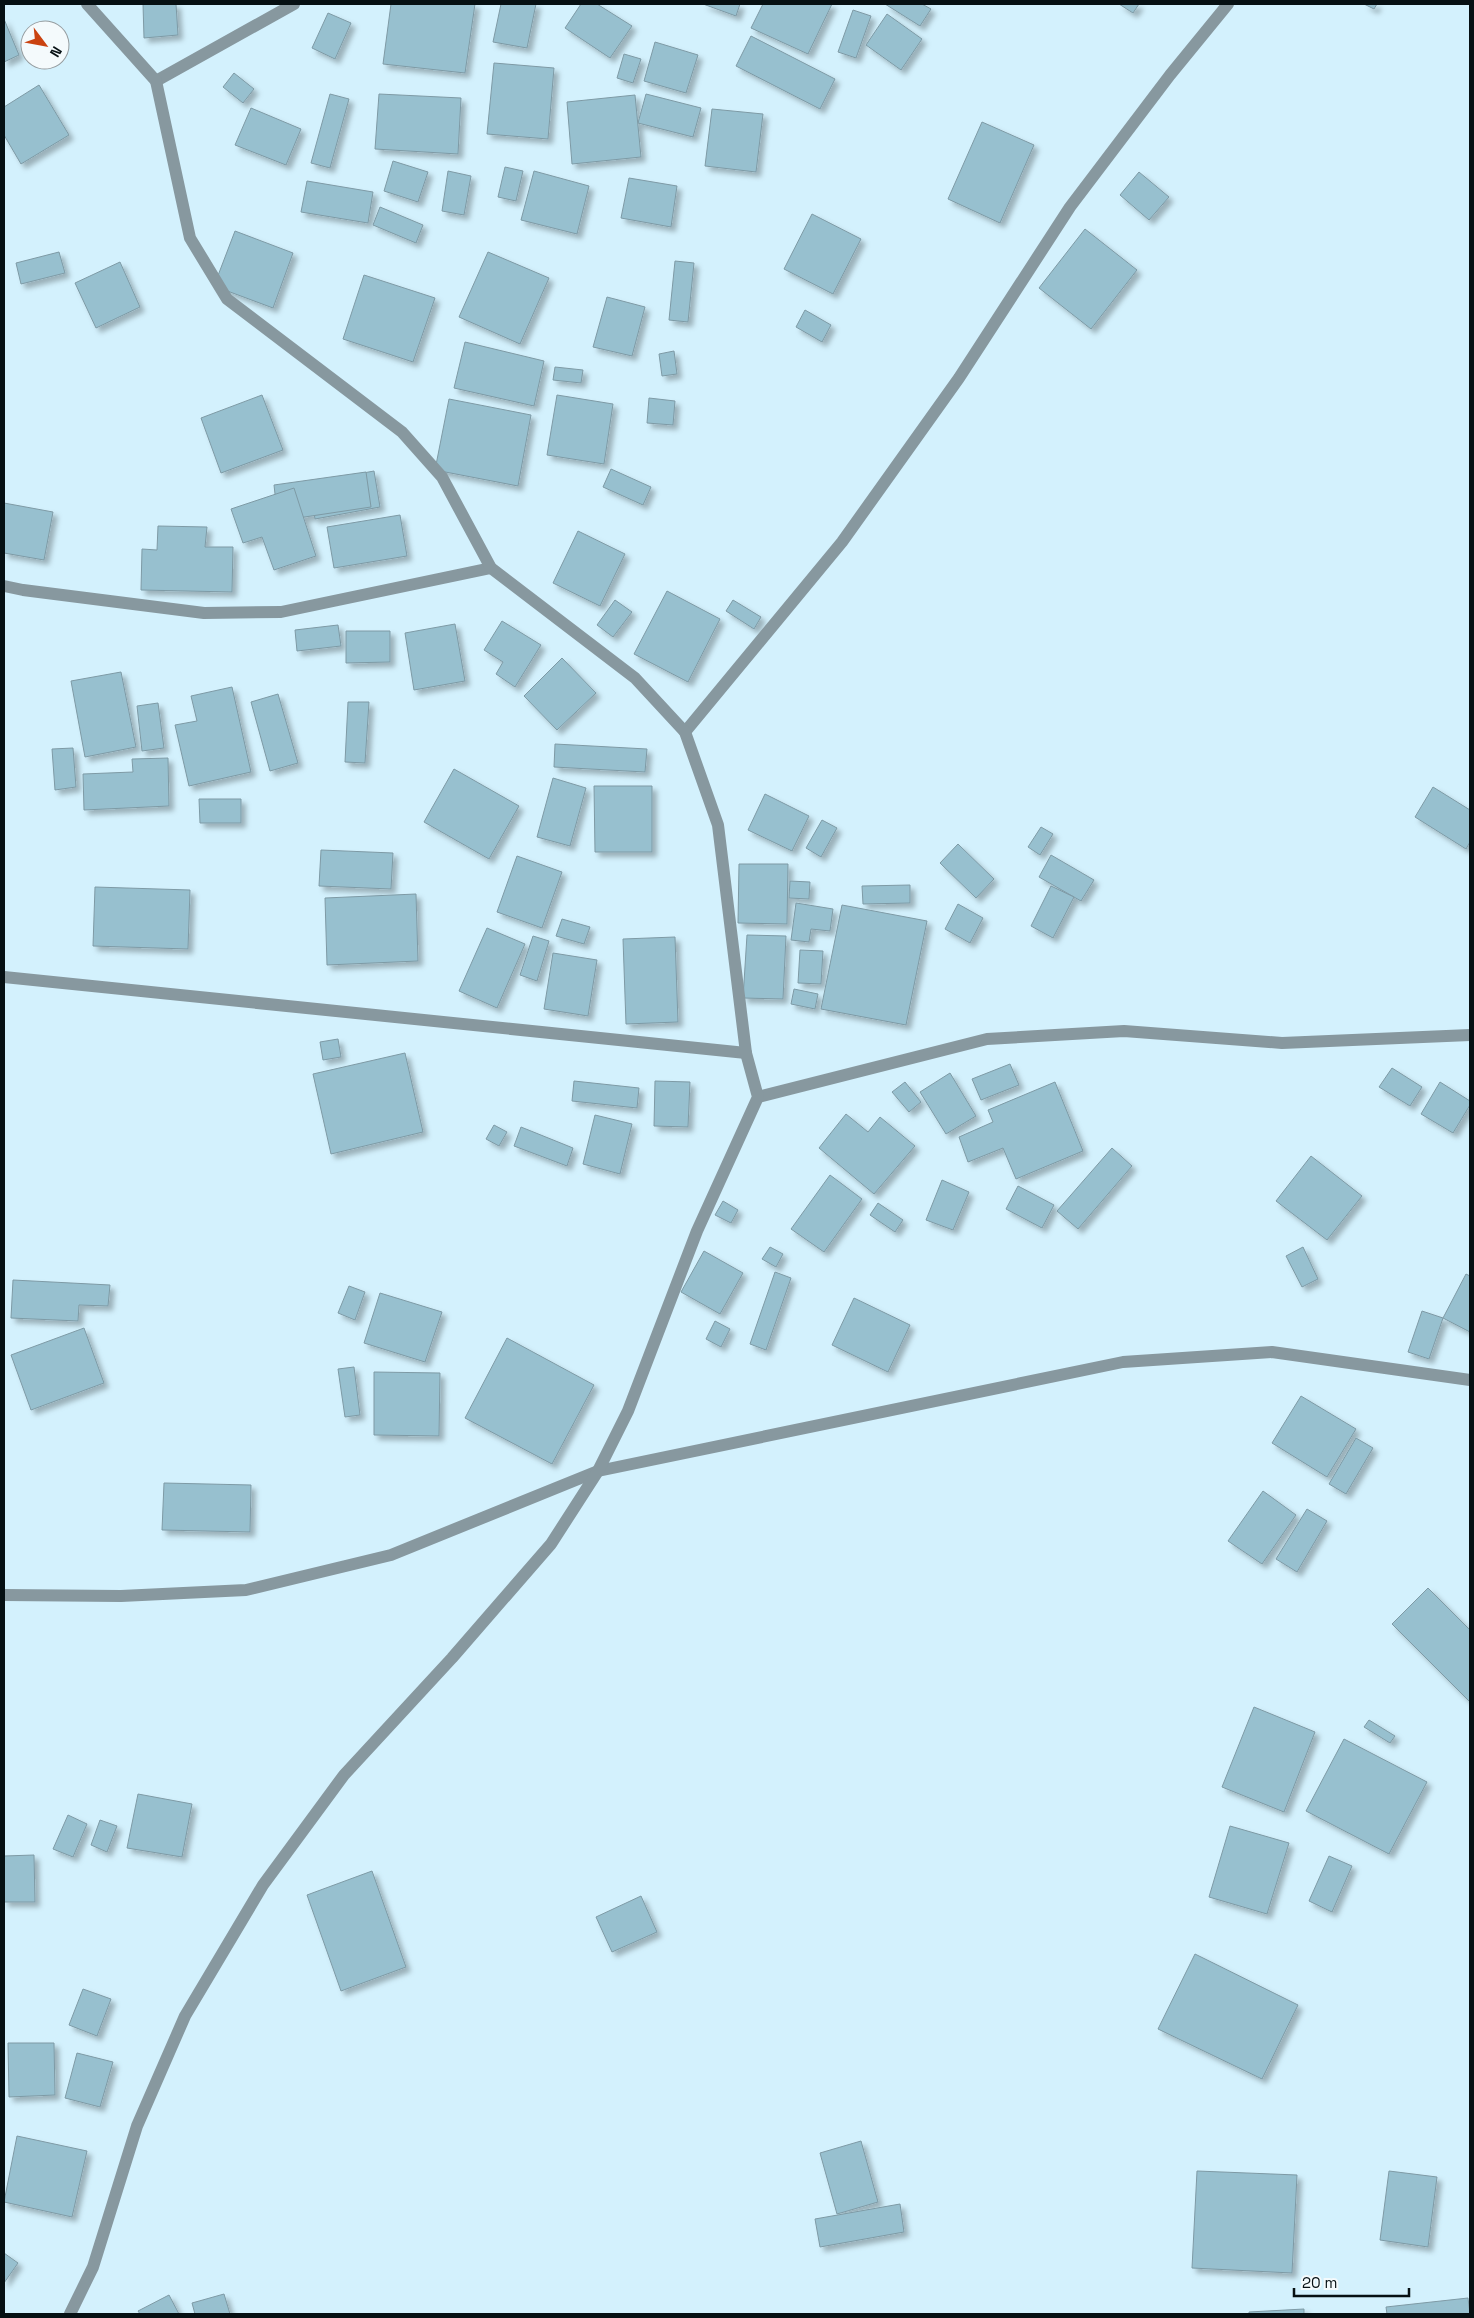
<svg xmlns="http://www.w3.org/2000/svg" width="1474" height="2318" font-family="'Space Grotesk',sans-serif">
  <style>
    .building { fill: #97c0cf; stroke: #7e9aa5; filter: url(#shadow) }
    .lines { fill: none; stroke-linecap: round; stroke-linejoin: round }
    .street { stroke: #87989f; stroke-width: 12 }
  </style>
  <defs>
    <filter id="shadow"><feDropShadow dx="4.5" dy="4.5" stdDeviation="2.5" flood-color="#0004"/></filter>
  </defs>
  <rect width="100%" height="100%" fill="#d3f1fd"/>
  <g class="building">
    <polygon points="143,4 176,4 178,35 144,38"/>
    <polygon points="391,4 475,4 465,73 383,64"/>
    <polygon points="501,4 536,4 527,48 493,42"/>
    <polygon points="581,4 597,4 632,26 610,58 565,28"/>
    <polygon points="703,4 740,4 736,16"/>
    <polygon points="763,4 832,4 808,54 751,28"/>
    <polygon points="885,4 922,4 931,9 920,26"/>
    <polygon points="1119,4 1139,4 1133,13"/>
    <polygon points="1364,4 1377,4 1374,9"/>
    <polygon points="853,10 871,16 856,58 838,52"/>
    <polygon points="328,13 351,23 335,59 312,48"/>
    <polygon points="887,14 922,39 901,70 866,45"/>
    <polygon points="4,19 19,55 4,62"/>
    <polygon points="751,36 835,79 820,109 736,66"/>
    <polygon points="655,42 698,55 686,93 644,81"/>
    <polygon points="624,54 641,59 633,83 617,78"/>
    <polygon points="494,63 554,68 548,139 487,134"/>
    <polygon points="234,73 254,89 243,103 223,87"/>
    <polygon points="39,85 69,135 21,164 4,135 4,107"/>
    <polygon points="330,94 349,99 330,168 311,163"/>
    <polygon points="379,94 461,98 458,154 375,149"/>
    <polygon points="646,94 701,108 693,137 638,123"/>
    <polygon points="635,95 641,157 572,164 567,102"/>
    <polygon points="251,108 301,129 286,165 235,145"/>
    <polygon points="712,109 763,114 756,172 705,166"/>
    <polygon points="982,122 1034,145 1000,223 948,199"/>
    <polygon points="393,161 428,172 418,202 384,191"/>
    <polygon points="505,167 523,171 516,201 498,197"/>
    <polygon points="448,171 471,176 464,215 442,211"/>
    <polygon points="534,171 589,186 577,234 521,220"/>
    <polygon points="1139,172 1169,197 1149,220 1120,195"/>
    <polygon points="629,178 677,186 671,227 621,218"/>
    <polygon points="307,181 373,192 368,223 301,212"/>
    <polygon points="380,207 423,225 416,243 373,225"/>
    <polygon points="812,214 861,239 833,294 784,269"/>
    <polygon points="1085,229 1137,270 1091,329 1039,288"/>
    <polygon points="235,231 293,253 273,308 214,286"/>
    <polygon points="59,252 65,273 21,284 16,263"/>
    <polygon points="488,252 549,278 520,344 459,317"/>
    <polygon points="675,261 694,263 688,322 669,320"/>
    <polygon points="120,262 140,307 96,328 75,283"/>
    <polygon points="364,275 435,298 413,362 343,339"/>
    <polygon points="607,297 645,307 632,356 593,347"/>
    <polygon points="805,310 831,325 822,342 796,327"/>
    <polygon points="465,342 544,361 534,406 454,388"/>
    <polygon points="674,351 677,374 662,376 659,354"/>
    <polygon points="555,367 583,370 581,383 553,380"/>
    <polygon points="262,395 283,450 221,473 201,418"/>
    <polygon points="557,395 613,404 604,464 547,455"/>
    <polygon points="649,398 675,401 673,425 647,423"/>
    <polygon points="449,399 531,415 518,486 435,470"/>
    <polygon points="611,469 651,487 643,505 603,487"/>
    <polygon points="374,471 380,507 315,519 309,483"/>
    <polygon points="366,472 371,507 278,521 274,485"/>
    <polygon points="294,488 316,556 274,570 262,537 243,543 231,509"/>
    <polygon points="4,503 53,512 44,560 4,553"/>
    <polygon points="400,515 407,556 334,568 327,527"/>
    <polygon points="158,526 207,527 205,547 233,547 232,592 141,590 142,549 157,550"/>
    <polygon points="578,531 625,554 600,606 553,583"/>
    <polygon points="667,591 720,619 688,682 634,654"/>
    <polygon points="615,600 632,612 613,637 597,625"/>
    <polygon points="733,600 761,617 754,629 726,611"/>
    <polygon points="502,621 541,645 515,687 496,674 503,662 484,650"/>
    <polygon points="455,624 465,681 414,690 405,633"/>
    <polygon points="338,625 341,646 297,651 295,630"/>
    <polygon points="346,631 390,631 390,662 346,663"/>
    <polygon points="562,658 596,693 557,730 524,696"/>
    <polygon points="121,672 136,747 85,757 71,681"/>
    <polygon points="232,687 251,772 189,786 175,725 197,721 191,696"/>
    <polygon points="278,694 298,763 270,771 251,702"/>
    <polygon points="348,702 369,702 365,763 345,762"/>
    <polygon points="158,703 164,748 142,751 137,706"/>
    <polygon points="555,744 647,749 645,772 554,767"/>
    <polygon points="73,748 76,787 55,790 52,749"/>
    <polygon points="168,758 169,806 84,810 83,774 133,772 132,759"/>
    <polygon points="454,769 519,806 489,859 424,822"/>
    <polygon points="553,778 586,788 570,846 537,837"/>
    <polygon points="594,786 652,786 652,852 595,852"/>
    <polygon points="1433,787 1470,810 1470,842 1466,849 1415,817"/>
    <polygon points="765,794 809,816 792,851 748,830"/>
    <polygon points="199,799 241,799 241,823 200,823"/>
    <polygon points="822,820 837,828 821,857 806,848"/>
    <polygon points="1041,827 1053,834 1040,855 1028,847"/>
    <polygon points="958,844 994,879 976,898 940,863"/>
    <polygon points="321,850 393,853 391,889 319,886"/>
    <polygon points="1051,855 1094,880 1081,901 1039,877"/>
    <polygon points="517,856 562,872 542,928 497,912"/>
    <polygon points="739,864 788,864 787,924 738,923"/>
    <polygon points="790,881 810,882 809,899 789,898"/>
    <polygon points="910,885 910,903 863,904 862,886"/>
    <polygon points="1051,886 1074,897 1053,938 1031,926"/>
    <polygon points="95,887 190,890 188,949 93,946"/>
    <polygon points="416,894 418,961 327,965 325,898"/>
    <polygon points="796,903 833,909 830,931 811,929 809,942 791,940"/>
    <polygon points="958,904 983,918 970,943 945,929"/>
    <polygon points="842,905 927,921 906,1025 821,1009"/>
    <polygon points="562,919 590,927 584,944 556,936"/>
    <polygon points="487,928 525,944 497,1008 459,991"/>
    <polygon points="747,935 786,936 783,999 743,998"/>
    <polygon points="533,936 549,941 537,981 520,975"/>
    <polygon points="675,937 678,1022 626,1024 623,939"/>
    <polygon points="800,950 823,951 821,984 798,983"/>
    <polygon points="553,953 597,960 588,1016 544,1009"/>
    <polygon points="794,989 818,994 815,1009 791,1004"/>
    <polygon points="338,1039 341,1057 323,1060 320,1042"/>
    <polygon points="405,1053 423,1132 331,1154 313,1074"/>
    <polygon points="1010,1064 1019,1085 981,1100 972,1079"/>
    <polygon points="1392,1068 1422,1087 1410,1106 1379,1087"/>
    <polygon points="950,1073 976,1116 946,1134 920,1092"/>
    <polygon points="574,1081 639,1088 637,1108 572,1101"/>
    <polygon points="655,1081 690,1082 688,1127 654,1126"/>
    <polygon points="905,1082 921,1102 909,1112 892,1092"/>
    <polygon points="1055,1082 1083,1151 1016,1179 1003,1148 968,1162 959,1137 993,1122 988,1110"/>
    <polygon points="1440,1082 1470,1101 1470,1105 1453,1133 1421,1114"/>
    <polygon points="846,1114 868,1132 880,1117 915,1146 874,1194 819,1148"/>
    <polygon points="595,1115 632,1124 620,1174 583,1164"/>
    <polygon points="494,1125 507,1132 499,1146 486,1139"/>
    <polygon points="521,1127 573,1148 567,1166 514,1146"/>
    <polygon points="1112,1148 1132,1166 1078,1229 1057,1211"/>
    <polygon points="1311,1156 1362,1196 1327,1240 1276,1201"/>
    <polygon points="830,1175 862,1199 824,1252 791,1229"/>
    <polygon points="942,1180 969,1192 953,1230 926,1220"/>
    <polygon points="1018,1186 1054,1205 1042,1228 1006,1209"/>
    <polygon points="723,1201 738,1210 731,1223 715,1215"/>
    <polygon points="878,1203 903,1220 895,1232 870,1215"/>
    <polygon points="770,1247 783,1254 776,1267 762,1259"/>
    <polygon points="1303,1247 1318,1279 1302,1287 1286,1256"/>
    <polygon points="704,1251 743,1273 720,1314 681,1292"/>
    <polygon points="775,1272 791,1278 766,1350 750,1344"/>
    <polygon points="1466,1274 1470,1276 1470,1332 1443,1318"/>
    <polygon points="13,1280 110,1285 108,1306 79,1305 78,1321 11,1318"/>
    <polygon points="349,1286 365,1292 355,1320 338,1313"/>
    <polygon points="380,1293 442,1312 425,1362 364,1343"/>
    <polygon points="854,1298 910,1325 888,1372 832,1345"/>
    <polygon points="1422,1311 1443,1318 1429,1359 1408,1352"/>
    <polygon points="715,1321 730,1329 721,1347 706,1339"/>
    <polygon points="84,1328 104,1383 31,1410 11,1355"/>
    <polygon points="507,1338 594,1385 552,1464 465,1418"/>
    <polygon points="354,1367 360,1415 345,1417 338,1369"/>
    <polygon points="374,1372 440,1373 439,1436 374,1435"/>
    <polygon points="1301,1396 1356,1429 1327,1477 1272,1443"/>
    <polygon points="1356,1438 1373,1448 1346,1494 1329,1484"/>
    <polygon points="164,1483 251,1485 250,1532 162,1530"/>
    <polygon points="1263,1491 1296,1515 1262,1564 1228,1541"/>
    <polygon points="1307,1509 1327,1521 1297,1572 1276,1559"/>
    <polygon points="1428,1588 1470,1630 1470,1702 1392,1624"/>
    <polygon points="1254,1707 1315,1732 1284,1812 1222,1787"/>
    <polygon points="1369,1720 1395,1736 1390,1743 1364,1727"/>
    <polygon points="1344,1739 1427,1782 1389,1854 1306,1811"/>
    <polygon points="138,1794 192,1804 182,1857 127,1848"/>
    <polygon points="68,1815 87,1824 73,1857 53,1849"/>
    <polygon points="100,1820 117,1826 107,1852 91,1845"/>
    <polygon points="1230,1826 1289,1843 1267,1914 1209,1897"/>
    <polygon points="34,1855 35,1902 4,1902 4,1856"/>
    <polygon points="1329,1856 1352,1866 1332,1912 1309,1901"/>
    <polygon points="372,1871 406,1967 341,1991 307,1895"/>
    <polygon points="641,1896 657,1932 612,1952 596,1917"/>
    <polygon points="1195,1954 1298,2005 1262,2079 1158,2029"/>
    <polygon points="83,1989 111,1999 97,2036 69,2025"/>
    <polygon points="8,2043 54,2043 55,2095 9,2097"/>
    <polygon points="77,2053 113,2062 100,2107 65,2098"/>
    <polygon points="17,2136 87,2151 72,2217 4,2202"/>
    <polygon points="861,2141 878,2202 837,2214 820,2153"/>
    <polygon points="1197,2171 1297,2175 1292,2273 1192,2268"/>
    <polygon points="1389,2171 1437,2177 1428,2247 1380,2240"/>
    <polygon points="900,2204 904,2232 820,2247 815,2219"/>
    <polygon points="4,2253 18,2263 4,2283"/>
    <polygon points="224,2294 230,2314 195,2314 192,2303"/>
    <polygon points="169,2295 179,2314 140,2314 138,2311"/>
    <polygon points="1468,2298 1470,2314 1387,2314 1386,2307"/>
    <polygon points="1304,2309 1304,2314 1249,2314 1249,2312"/>
  </g>
  <g class="lines">
    <g class="street">
      <polyline points="156,81 294,4"/>
      <polyline points="4,586 23,590 204,613 281,612 491,568"/>
      <polyline points="685,732 842,542 959,378 1070,207 1170,75 1228,4"/>
      <polyline points="4,977 746,1053"/>
      <polyline points="758,1097 987,1039 1124,1031 1282,1043 1470,1035"/>
      <polyline points="4,1595 121,1596 246,1590 391,1555 598,1471 1123,1362 1272,1352 1470,1380"/>
      <polyline points="70,2314 93,2267 137,2126 185,2016 263,1885 344,1775 452,1658 551,1544 598,1471 628,1411 697,1231 758,1097 746,1053 718,825 685,732 635,678 491,568 442,477 402,432 227,299 190,238 156,81 87,4"/>
    </g>
  </g>
  <rect width="1474" height="2318" fill="none" stroke="#061013" stroke-width="10"/>
  <g transform="translate(45 45) rotate(122)"><circle r="24" fill="#f4fafc" stroke="#959c9f"/>
  <path d="M0-4L9 19L0 12L-9 19Z" fill="#ca4311"/>
  <text y="-8" font-size="14" font-weight="bold" text-anchor="middle" fill="#061013">N</text>
  </g>
  <path d="M1294 2288v8h115v-8" fill="none" stroke="#061013" stroke-width="2.5"/>
  <text x="1302" y="2288" font-size="15" fill="#061013" stroke="#f4fafc" stroke-width="4" paint-order="stroke">20 m</text>
</svg>
